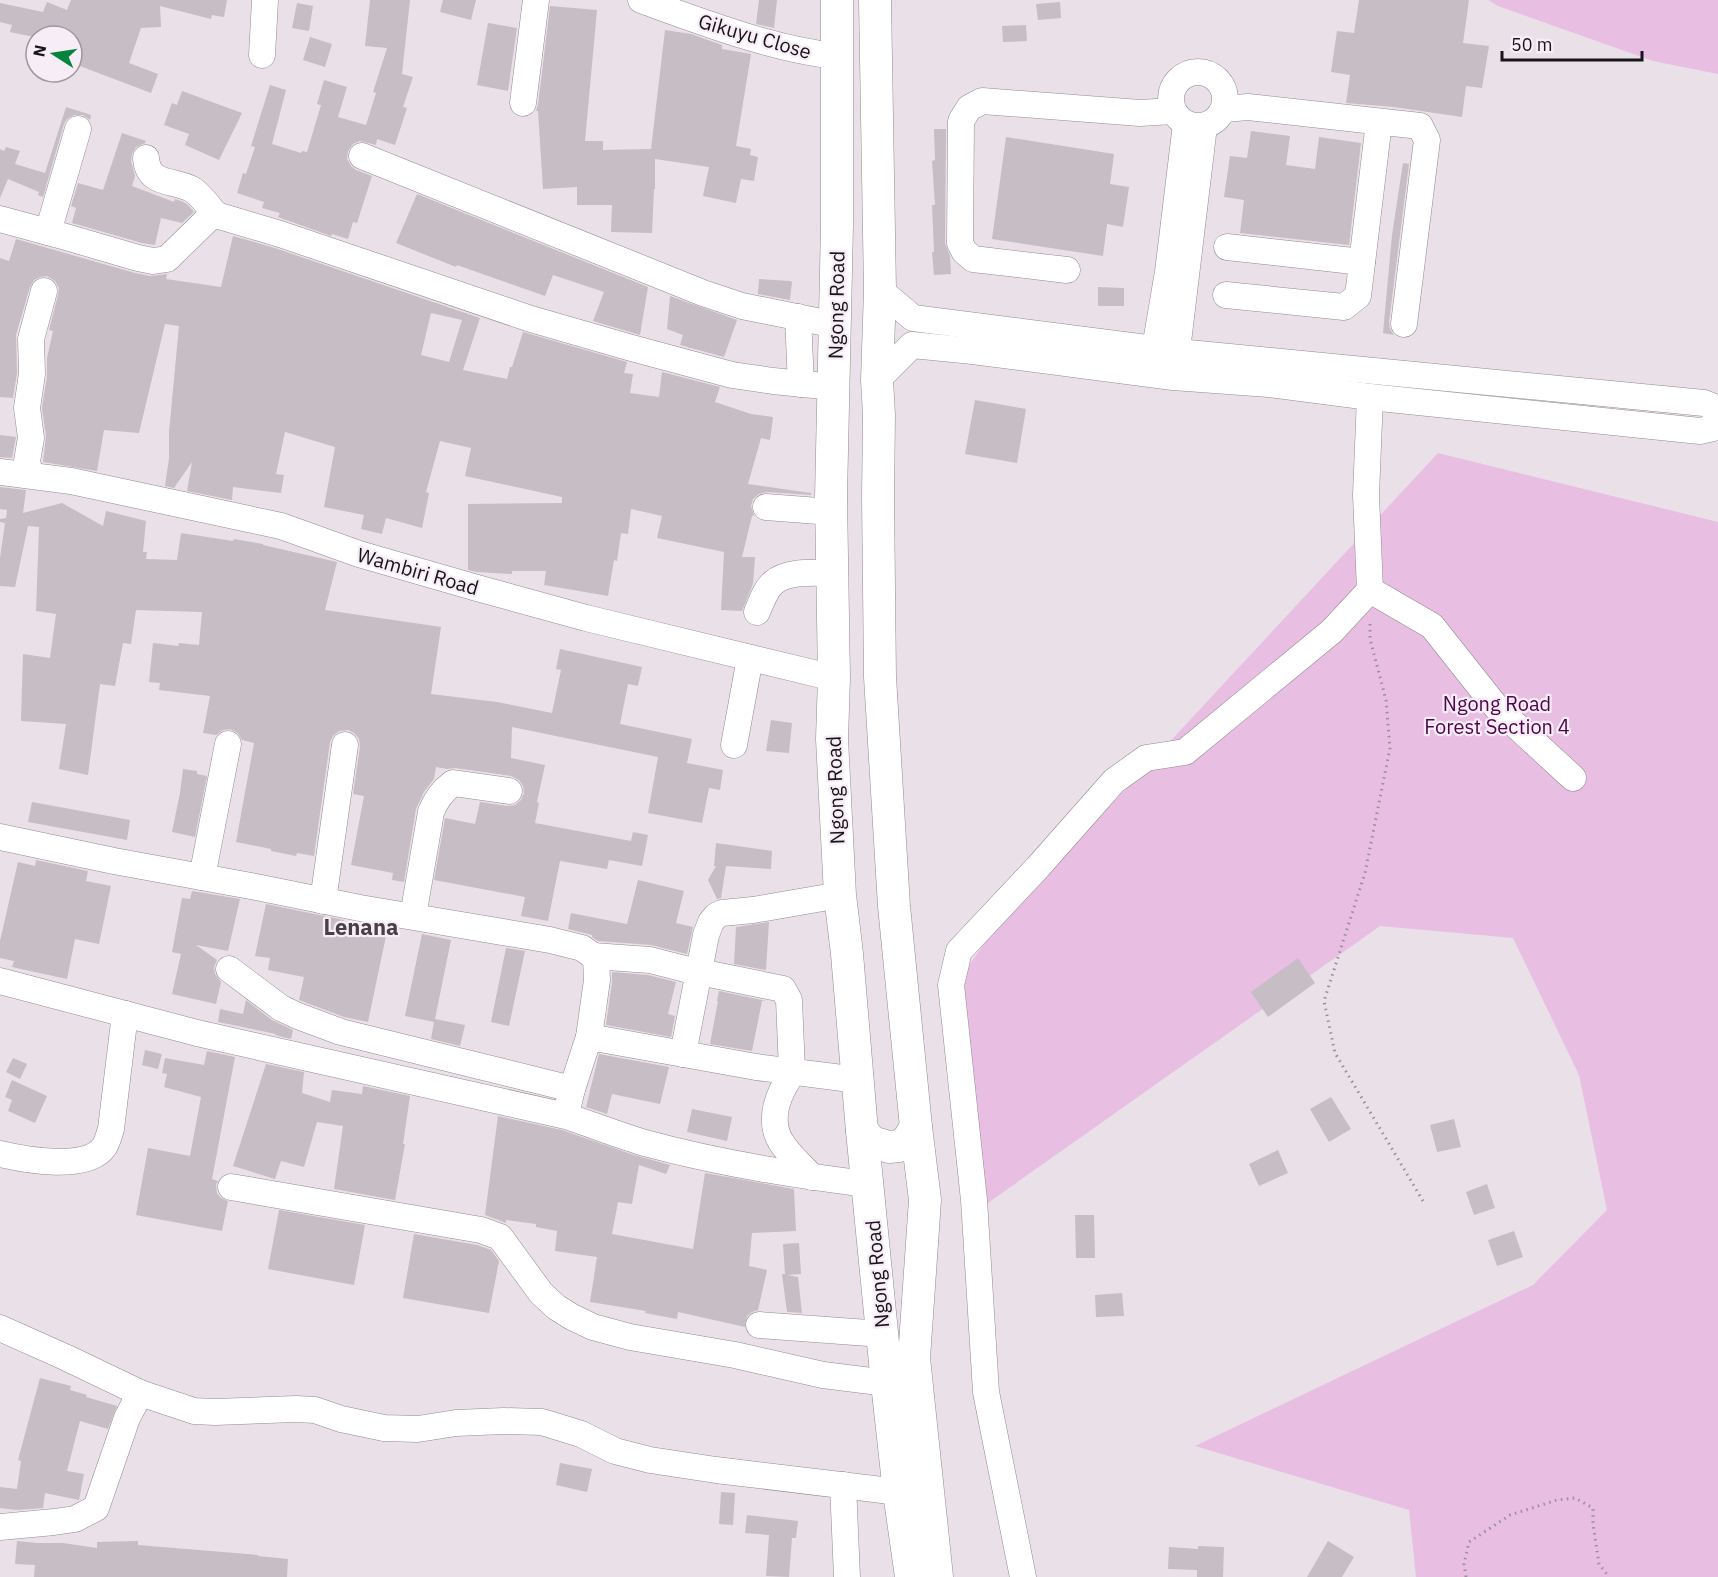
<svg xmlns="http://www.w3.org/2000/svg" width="1718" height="1577" font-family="'IBM Plex Sans',sans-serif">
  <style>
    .green { fill: #e8bee2 }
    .building { fill: #c7bdc5; fill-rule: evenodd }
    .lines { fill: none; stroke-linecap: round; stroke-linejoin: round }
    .minor-casing { stroke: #938a91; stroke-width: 27 }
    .major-casing { stroke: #938a91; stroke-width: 33 }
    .path { stroke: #989197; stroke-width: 3; stroke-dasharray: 1.5 4.5; stroke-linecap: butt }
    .minor { stroke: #fff; stroke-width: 26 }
    .major { stroke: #fff; stroke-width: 32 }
    .labels { text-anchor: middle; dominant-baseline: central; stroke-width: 4.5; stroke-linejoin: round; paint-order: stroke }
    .street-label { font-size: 20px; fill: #181518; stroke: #f7edf6 }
    .park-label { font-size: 20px; fill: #51034d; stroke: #f7edf6 }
    .quarter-label { font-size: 22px; font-weight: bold; fill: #484047; stroke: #f7edf6 }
  </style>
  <rect width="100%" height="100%" fill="#eae0e8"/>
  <g class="green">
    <polygon points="1488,0 1718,0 1718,74 1653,61 1498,6"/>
    <polygon points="1438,453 1718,522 1718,1577 1416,1577 1409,1510 1195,1446 1533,1285 1607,1210 1579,1075 1513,938 1380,926 985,1205 960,1022 966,969 993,932"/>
  </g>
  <g class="building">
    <polygon points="71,0 227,0 224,17 212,15 211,19 160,6 161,27 141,28 129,63 158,74 151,93 72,63 72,36 29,36 10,32 12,25 0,22 0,3 43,12 47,2 67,10"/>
    <polygon points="370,0 410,0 402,74 413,77 403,107 407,108 395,145 377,139 376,145 360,141 353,144 348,151 347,159 351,166 356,170 372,176 357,223 353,222 348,239 332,234 331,236 278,217 280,213 262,208 264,202 237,193 243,173 246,174 255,147 251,146 270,85 286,90 272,144 301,153 302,151 307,152 321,105 317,104 324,80 347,87 338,117 366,125 376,93 373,92 387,48 365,46"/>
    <polygon points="443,0 476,0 471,20 440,12"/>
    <polygon points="759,0 777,0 774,28 756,24"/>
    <polygon points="1359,0 1469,0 1463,43 1489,46 1482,88 1466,86 1462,117 1394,107 1346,103 1350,75 1331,72 1337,31 1354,33"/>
    <polygon points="1060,2 1061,18 1038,20 1036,4"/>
    <polygon points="297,3 313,6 309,31 292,28"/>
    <polygon points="550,6 597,10 585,141 603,141 603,150 651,149 665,30 691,34 722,45 722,49 751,54 736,146 751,149 750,155 758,157 754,181 741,179 736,203 703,196 709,167 655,159 655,189 654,189 652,233 611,232 612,205 577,205 577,187 543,189 538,111 536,111 538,105"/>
    <polygon points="488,23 517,28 508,91 477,85"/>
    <polygon points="1026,25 1027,41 1003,42 1002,26"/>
    <polygon points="310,37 332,44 325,67 303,60"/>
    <polygon points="182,91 242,113 219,160 185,145 189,134 164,125 172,103 177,105"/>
    <polygon points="66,107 91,115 90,120 83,115 74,115 67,119 64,124 43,197 38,195 39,192 8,179 0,198 0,149 4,151 6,147 20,151 15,164 45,173"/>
    <polygon points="934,129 946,129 945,243 950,256 951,274 934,275 932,252 934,252 932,205 935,205 932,161 935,160"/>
    <polygon points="1251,131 1290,136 1286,165 1315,169 1319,137 1361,143 1349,245 1240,233 1244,200 1224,197 1230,156 1247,158"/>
    <polygon points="122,133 146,141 145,143 136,147 132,154 131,161 135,176 132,186 174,202 175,199 181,201 187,204 194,212 182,223 161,218 155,245 142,243 72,223 76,208 71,206 78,183 103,190"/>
    <polygon points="1006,137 1114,154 1110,184 1129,187 1123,227 1107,224 1103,256 992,239"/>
    <polygon points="1403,163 1409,164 1389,322 1390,329 1394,335 1383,333 1392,235"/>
    <polygon points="417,194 648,287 640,335 593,321 604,292 553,275 545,296 457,265 456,267 396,243"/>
    <path d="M233 236 275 248 480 318 463 370 507 379 510 367H512L523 332 627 362 624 373 633 374 630 393 659 397 662 372 720 387 715 402 751 414 773 417 770 440 761 438 748 484 811 493V495L767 492 759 494 753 499 751 506 754 515 752 516 742 557H755L753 584 742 611 721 610 724 552 657 538 662 516 631 509 628 534 621 533 617 561 614 560 608 596 544 585 546 571H512V574L477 572 468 570V504L562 503V497L465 476 471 448 440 441 426 492 429 493 422 528 386 518 382 534 361 529 364 515 324 507 335 447 285 432 276 474 284 475 281 493 233 487 232 500 187 491 192 462 174 488 165 486 169 458V432L179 326 165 324 139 433 104 430 97 471 43 462 46 436 42 408 47 376V358L53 331 49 330 58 295 59 288 55 281 47 276 40 277 34 280 30 287 16 335 17 373 13 398 0 397V258L9 261 16 239 135 273 150 276 167 274 166 279 221 287ZM431 313 462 320 449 362 421 355Z"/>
    <polygon points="759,279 790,281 792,282 790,300 758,294"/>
    <polygon points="1098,287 1124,288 1124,306 1098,306"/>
    <polygon points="670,296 737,320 724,357 680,345 683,335 667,329"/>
    <polygon points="975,400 1026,409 1017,463 965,454"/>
    <polygon points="0,435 16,437 12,458 0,457"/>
    <polygon points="0,487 26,490 23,513 62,503 103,526 106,511 146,521 143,552 147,552 146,559 177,560 181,533 233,541 234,539 263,544 263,545 337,562 325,610 441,627 431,694 497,702 552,713 561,670 556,669 560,649 642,667 638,686 628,684 620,724 692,739 687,763 723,770 720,790 709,788 702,823 648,813 658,757 512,727 511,758 545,765 537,802 539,803 535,823 631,841 633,832 648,835 642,866 609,860 607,869 560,861 548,921 521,916 525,897 434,880 445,818 475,824 480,802 507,806 515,805 521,800 524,793 523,786 519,780 511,776 455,768 447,769 436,767 434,779 424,792 416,809 404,882 392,880 393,873 351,865 364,796 353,794 360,747 359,739 354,733 348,730 339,731 333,736 330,742 314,856 297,853 296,856 271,851 271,849 236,842 254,743 242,740 238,733 230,729 223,730 216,735 203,733 210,696 159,690 160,683 149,682 153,643 178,646 179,643 199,645 202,612 136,610 131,644 123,643 115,686 100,684 88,775 59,769 66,724 21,721 23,654 50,658 56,614 36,611 39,527 28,526 15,587 0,586 0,558 5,523 0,522 0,519 6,518 7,510 0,509"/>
    <polygon points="771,720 792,723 789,753 766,751"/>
    <polygon points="183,769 197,771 197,774 207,776 195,837 172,832 180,793"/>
    <polygon points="32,802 130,820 127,840 28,822"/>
    <polygon points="716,843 772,851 771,869 726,866 721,898 717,899 708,880 716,866 714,866"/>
    <polygon points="36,860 88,871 86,881 111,886 99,944 75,939 67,979 12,967 14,961 0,958 0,941 18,862 35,866"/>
    <polygon points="638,880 684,891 676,923 693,927 687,954 651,945 598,941 592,937 592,935 568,929 571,913 627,924"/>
    <polygon points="192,891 240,899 228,951 196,945 217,960 214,967 215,974 221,982 216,1004 172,994 181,954 172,952 182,898 190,899"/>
    <polygon points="266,904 344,920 342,927 386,936 368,1022 344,1017 299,1000 304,977 268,970 270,958 255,956"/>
    <polygon points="769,922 766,970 734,964 736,927"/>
    <polygon points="422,934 451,940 435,1019 465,1025 460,1046 431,1039 434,1022 405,1016"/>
    <polygon points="506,948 525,951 509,1026 491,1022"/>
    <polygon points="1298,958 1315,983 1268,1017 1251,992"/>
    <polygon points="612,972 648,975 676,982 668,1014 675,1016 671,1037 606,1025 612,982"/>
    <polygon points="719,991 766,1001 762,1001 752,1051 710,1044 718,1001 717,1001"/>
    <polygon points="246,1000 272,1020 293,1030 291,1039 275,1035 276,1034 218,1022 220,1009 243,1014"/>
    <polygon points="145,1050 162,1054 158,1069 142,1065"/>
    <polygon points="207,1051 235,1057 212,1179 218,1181 216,1185 217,1193 221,1198 228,1201 222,1231 136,1215 148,1148 190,1156 201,1097 164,1087 167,1074 162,1073 165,1058 204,1065"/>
    <polygon points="599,1054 669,1067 660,1104 612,1094 607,1114 586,1107"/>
    <polygon points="13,1058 27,1064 20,1079 6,1072"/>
    <polygon points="266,1064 304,1072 302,1093 330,1102 332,1090 362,1094 363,1086 410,1096 403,1144 405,1144 395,1200 334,1189 343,1126 317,1122 304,1167 281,1161 275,1179 233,1166"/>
    <polygon points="12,1080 47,1096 35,1123 8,1111 12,1100 5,1097"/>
    <polygon points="1331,1097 1351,1129 1329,1142 1310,1109"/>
    <polygon points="692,1109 732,1117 727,1141 687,1132"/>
    <polygon points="498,1116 562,1130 631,1154 670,1165 666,1174 639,1165 632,1204 618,1202 612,1234 693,1249 705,1173 794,1189 796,1231 776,1232 776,1230 776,1232 752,1233 749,1266 767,1270 758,1310 752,1312 747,1316 745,1327 678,1312 677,1319 645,1313 646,1311 590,1302 597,1257 555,1251 557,1231 536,1227 536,1224 506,1220 506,1223 485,1215"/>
    <polygon points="1454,1119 1461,1147 1437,1152 1430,1125"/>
    <polygon points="1278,1150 1288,1173 1259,1186 1249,1164"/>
    <polygon points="1487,1184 1495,1208 1474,1215 1466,1192"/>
    <polygon points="279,1210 365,1225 354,1285 268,1269"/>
    <polygon points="1075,1215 1094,1215 1095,1258 1076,1258"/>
    <polygon points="1514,1231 1523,1257 1497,1266 1488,1240"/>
    <polygon points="414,1234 477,1245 491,1250 499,1261 489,1313 403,1298"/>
    <polygon points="799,1243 801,1274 787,1275 798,1277 802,1313 787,1312 782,1274 785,1274 783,1244"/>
    <polygon points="1122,1293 1124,1316 1096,1317 1095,1295"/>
    <polygon points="40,1378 71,1386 70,1390 87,1395 86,1397 117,1406 108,1429 80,1421 67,1471 84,1474 79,1500 45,1493 43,1508 17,1510 0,1508 0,1487 17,1489 21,1461 18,1460"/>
    <polygon points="560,1463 592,1469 587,1492 556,1485"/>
    <polygon points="721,1492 735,1493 733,1525 719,1524"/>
    <polygon points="747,1515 798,1521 796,1538 792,1538 789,1577 766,1576 769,1535 745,1533"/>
    <polygon points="17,1541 38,1543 63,1543 97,1548 97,1542 138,1541 138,1545 258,1555 258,1556 288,1559 287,1577 34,1577 35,1565 15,1564"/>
    <polygon points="1328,1541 1354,1557 1342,1577 1307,1577"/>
    <polygon points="1198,1546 1224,1547 1223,1577 1197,1577 1197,1570 1168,1569 1169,1547 1198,1549"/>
  </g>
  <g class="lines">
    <defs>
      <g id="minor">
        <path d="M641 0C702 22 772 49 836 56"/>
        <polyline points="262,55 265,0"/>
        <circle cx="1198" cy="99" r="27"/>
        <polyline points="523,103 536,0"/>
        <polyline points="1224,109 1248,107 1420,126 1427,140 1404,324"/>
        <polyline points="362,156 703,293 742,306 836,325"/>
        <path d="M146 158C148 187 176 179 193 190 202 196 209 207 216 215"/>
        <polyline points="0,219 66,237 138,258 153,261 167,259 209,218 216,215 280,234 531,319 628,347 732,375 773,381 834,387"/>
        <polyline points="48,232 78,129"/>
        <polyline points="1227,247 1362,262"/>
        <polyline points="1067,270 973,259 964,251 960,243 961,121 969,108 982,101 1140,113 1173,111"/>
        <polyline points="880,290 913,318 1178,352 1704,403 1718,409"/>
        <polyline points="1226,295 1344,307 1358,296 1379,122"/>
        <polyline points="798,317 801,384"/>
        <polyline points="1152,366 1168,272 1186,124"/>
        <polyline points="1175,367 1204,126"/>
        <polyline points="877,380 912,345 973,351 1173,377 1269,384 1370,397 1700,431 1718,427"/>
        <polyline points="0,472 71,481 281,526 359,554 477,588 586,618 834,678"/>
        <polyline points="30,475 27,461 31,438 27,408 32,374 31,339 44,291"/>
        <polyline points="766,507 832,512"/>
        <polyline points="1370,590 1432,626 1497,708 1573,778"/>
        <path d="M757 612C761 603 765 590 773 583 788 570 815 573 833 573"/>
        <polyline points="734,745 750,658"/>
        <polyline points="0,837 114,861 256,887 360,908 550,940 582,948 596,958 597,980 589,1037"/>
        <polyline points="202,877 228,744"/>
        <polyline points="323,901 345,745"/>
        <path d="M413 916 431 812C436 799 442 791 453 783L509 791"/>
        <polyline points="593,956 650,960 685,969 783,989 789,1000 792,1071"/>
        <polyline points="229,969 281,1008 298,1016 341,1032 572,1089"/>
        <path d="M0 981 197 1033 566 1116C593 1125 618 1135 645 1143 718 1163 793 1175 867 1184"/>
        <polyline points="683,1054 706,935 711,922 716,916 722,913 753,910 840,895"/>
        <path d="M793 1072C779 1092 767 1119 781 1142 789 1155 802 1166 812 1177"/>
        <polyline points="568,1106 572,1089 589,1037 756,1067 858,1080"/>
        <path d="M0 1154C25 1160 87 1171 104 1147 107 1143 109 1135 111 1129L125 1014"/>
        <polyline points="231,1187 481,1230 500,1237 541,1293 556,1307 572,1317 593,1327 630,1337 735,1355 823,1375 887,1383"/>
        <polyline points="759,1325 882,1334"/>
        <polyline points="0,1328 67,1358 140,1393"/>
        <polyline points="843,1485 847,1577"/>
        <polyline points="0,1527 54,1522 75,1519 96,1508 127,1418 140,1393 194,1411 215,1412 296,1409 315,1410 341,1419 384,1428 418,1429 456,1423 504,1421 542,1422 581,1434 615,1451 650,1460 716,1470 899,1492"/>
        <polyline points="1023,1577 986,1392 974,1200 951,985 959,951 1038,867 1114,781 1146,758 1185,752 1332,631 1370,590 1366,495 1370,397"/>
      </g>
      <g id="major">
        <polyline points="837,0 837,225 831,497 834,678 832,739 840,895 847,954 862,1131 887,1383 899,1492 911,1577"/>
        <polyline points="875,0 880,290 877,380 879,415 878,498 880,677 894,906 916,1127 925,1200 914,1358 937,1577"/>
        <polyline points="862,1131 872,1142 889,1147 899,1146 908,1140 916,1127"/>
      </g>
    </defs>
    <use href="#minor" class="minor-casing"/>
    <use href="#major" class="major-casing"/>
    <g class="path">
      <polyline points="1370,624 1370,639 1386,700 1390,748 1365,873 1324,1001 1335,1053 1423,1201"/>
      <polyline points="1466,1577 1464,1564 1469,1542 1510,1515 1557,1500 1575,1498 1593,1508 1593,1524 1599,1564 1609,1577"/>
    </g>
    <use href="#minor" class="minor"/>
    <use href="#major" class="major"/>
  </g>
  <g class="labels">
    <g class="street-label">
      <text transform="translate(755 36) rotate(16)">Gikuyu Close</text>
      <text transform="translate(836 305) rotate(-89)">Ngong Road</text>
      <text transform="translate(418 571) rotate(16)">Wambiri Road</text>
      <text transform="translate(835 790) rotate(-92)">Ngong Road</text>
      <text transform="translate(877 1274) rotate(-95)">Ngong Road</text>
    </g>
    <g class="park-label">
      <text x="1497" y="703">Ngong Road<tspan x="1497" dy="23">Forest Section 4</tspan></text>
    </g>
    <g class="quarter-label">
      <text x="361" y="926">Lenana</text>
    </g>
  </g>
  <g transform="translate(54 54) rotate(282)"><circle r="28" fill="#f7edf6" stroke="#9e979d" stroke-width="1.5"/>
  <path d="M0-4.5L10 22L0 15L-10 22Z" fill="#05843e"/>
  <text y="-9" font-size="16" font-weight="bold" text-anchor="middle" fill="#181518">N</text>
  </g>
  <path d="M1502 51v9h140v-9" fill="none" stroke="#181518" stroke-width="3"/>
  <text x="1511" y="51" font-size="18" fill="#181518" stroke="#f7edf6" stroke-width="4.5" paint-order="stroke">50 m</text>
</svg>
